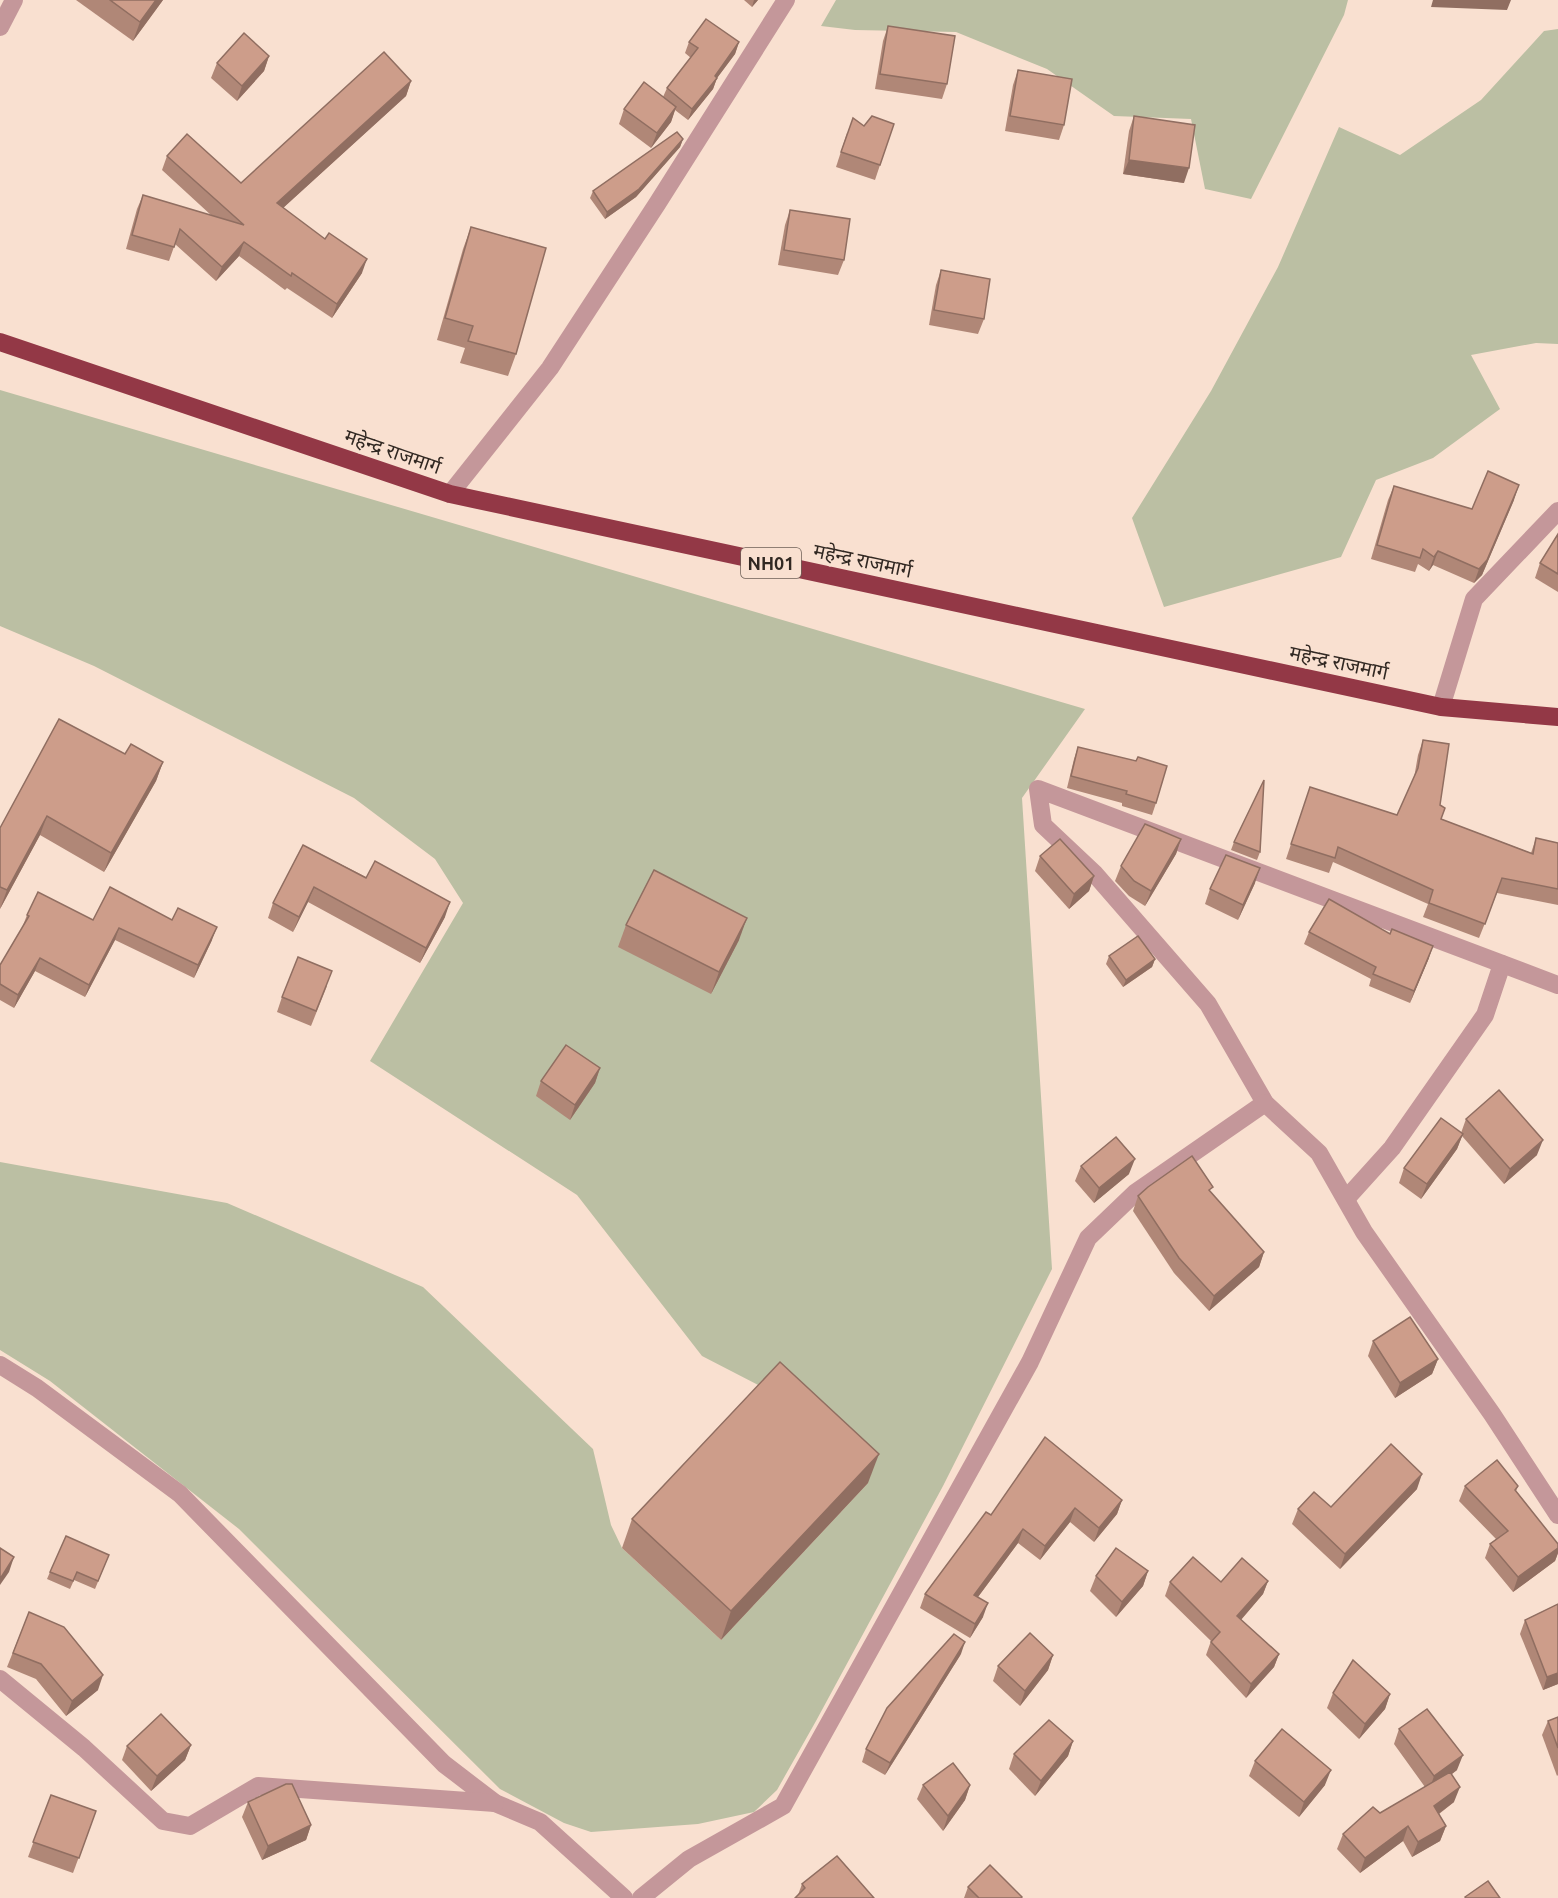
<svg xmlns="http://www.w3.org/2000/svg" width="1558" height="1898" font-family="Ubuntu,'Noto Sans Devanagari',sans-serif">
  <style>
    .green { fill: #bbbfa3 }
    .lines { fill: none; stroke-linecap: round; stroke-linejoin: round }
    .minor { stroke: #c4979a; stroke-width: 18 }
    .highway { stroke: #933846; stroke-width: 18 }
    .wall { fill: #b08777 }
    .shaded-wall { fill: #906e61 }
    .building { fill: #cd9d8a; stroke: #906e61; stroke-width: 1.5 }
    .labels { text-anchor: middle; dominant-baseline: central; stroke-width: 6; stroke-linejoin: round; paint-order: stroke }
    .shield { fill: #f9e0d0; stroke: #6d5f56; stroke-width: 1.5 }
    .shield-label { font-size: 18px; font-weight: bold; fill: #312822 }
    .street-label { font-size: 20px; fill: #312822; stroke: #f9e0d0 }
  </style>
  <rect width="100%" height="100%" fill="#f9e0d0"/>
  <g class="green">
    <polygon points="836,0 1348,0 1344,15 1251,199 1205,189 1191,119 1114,116 1047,69 956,32 855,30 821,26"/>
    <polygon points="1558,29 1558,344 1536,343 1471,355 1500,409 1433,458 1376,480 1341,557 1164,607 1132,518 1211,391 1278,267 1339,127 1400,155 1481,100 1544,31"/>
    <polygon points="0,390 1085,709 1022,798 1052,1269 943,1486 816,1721 777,1790 754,1812 698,1824 591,1832 564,1823 500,1789 239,1529 50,1381 0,1350 0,1162 227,1203 423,1287 593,1449 611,1525 622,1548 721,1640 868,1483 770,1391 702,1356 577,1195 370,1061 463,903 435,859 354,798 94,666 0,626"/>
  </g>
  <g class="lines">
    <g class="minor">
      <polyline points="0,27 14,0"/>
      <polyline points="450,494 550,368 657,204 786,0"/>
      <polyline points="1441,707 1474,599 1558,511"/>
      <polyline points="1558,985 1038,789 1043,825 1094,873 1208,1004 1265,1103 1319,1153 1364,1232 1492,1414 1558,1515"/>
      <polyline points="1346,1199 1392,1148 1485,1015 1502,964"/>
      <polyline points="0,1365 37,1388 180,1494 444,1764 495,1803 540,1822 624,1898"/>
      <polyline points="0,1679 84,1748 163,1821 190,1826 258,1786 495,1803"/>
      <polyline points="641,1898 689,1859 783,1806 1030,1362 1088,1238 1135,1193 1265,1103"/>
    </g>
    <polyline class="highway" points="0,342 450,494 1441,707 1558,717"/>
  </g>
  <g class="wall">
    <polygon points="76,0 163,0 133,41"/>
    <polygon points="744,0 758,0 752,7"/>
    <polygon points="888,26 947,84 942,99 875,89 883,41"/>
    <polygon points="689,42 739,42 735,54 717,78 713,89 688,120 675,110 671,122 651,148 619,124 624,109 663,97 667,88 691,58 685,53"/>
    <polygon points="269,56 264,71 237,101 211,78 217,63"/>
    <polygon points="1018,70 1064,125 1059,140 1005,131 1013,85"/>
    <polygon points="411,81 406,96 283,208 362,273 332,318 287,288 285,290 239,256 216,281 175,244 169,261 126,249 137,209 143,195 212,216 162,170 167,156 241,183"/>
    <polygon points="1134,116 1184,183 1123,174 1129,131"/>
    <polygon points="847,133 880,165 875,180 836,167"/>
    <polygon points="683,139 680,147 636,197 605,219 590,198 593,191"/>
    <polygon points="790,210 844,260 838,275 778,265 785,225"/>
    <polygon points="471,227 516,354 508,376 460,363 465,348 437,340 463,249"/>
    <polygon points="941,270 984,319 978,334 929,325 936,285"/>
    <polygon points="1394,486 1472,509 1514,500 1482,575 1474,583 1433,565 1429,571 1418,564 1415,572 1371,559 1388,500"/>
    <polygon points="1558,534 1558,592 1535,578 1540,563"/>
    <polygon points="1423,740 1440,805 1445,808 1441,819 1531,853 1536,838 1558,843 1558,905 1497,893 1479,938 1423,917 1428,904 1333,862 1329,873 1286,859 1310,787 1397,815 1414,778 1418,755"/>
    <polygon points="1078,747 1156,803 1152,815 1122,806 1122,803 1067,788 1074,759"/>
    <polygon points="163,762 156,781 104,872 40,835 0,909 0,828"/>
    <polygon points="1181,839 1176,854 1145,906 1129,896 1115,881 1121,866"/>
    <polygon points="1234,842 1260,852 1257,860 1231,850"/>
    <polygon points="303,845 445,917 420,963 308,902 293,932 268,918 273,903"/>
    <polygon points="1040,856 1094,876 1089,891 1069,909 1035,871"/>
    <polygon points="1255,883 1238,920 1205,904 1210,889"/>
    <polygon points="27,915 93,920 212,940 194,978 115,940 85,997 35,971 14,1008 0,1000 0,965 22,928"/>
    <polygon points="626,925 739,940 711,994 618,947"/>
    <polygon points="1309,932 1429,958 1410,1003 1369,986 1371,979 1304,944"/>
    <polygon points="1109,956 1155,959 1152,967 1123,987 1106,964"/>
    <polygon points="327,986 311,1026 277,1012 282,997"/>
    <polygon points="600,1068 595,1083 570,1120 536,1096 541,1081"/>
    <polygon points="1466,1119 1537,1155 1504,1184 1462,1136 1457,1149 1421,1199 1399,1183 1404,1168 1461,1133"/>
    <polygon points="1081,1166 1129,1174 1094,1203 1075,1181"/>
    <polygon points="1211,1193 1264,1252 1259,1267 1209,1311 1174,1273 1133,1211 1138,1196"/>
    <polygon points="1373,1341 1438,1359 1432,1374 1395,1398 1368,1356"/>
    <polygon points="868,1483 721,1640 622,1548 632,1519"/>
    <polygon points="1465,1486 1518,1486 1516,1491 1558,1544 1558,1553 1555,1561 1513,1592 1485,1558 1490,1544 1496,1539 1459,1501"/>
    <polygon points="1417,1489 1340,1569 1292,1524 1298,1509 1331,1507"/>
    <polygon points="1122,1500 1117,1514 1094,1542 1070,1522 1040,1560 1018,1543 978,1597 983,1617 970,1638 920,1608 925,1594 991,1515"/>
    <polygon points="109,1555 95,1589 74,1580 70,1589 47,1579 50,1572"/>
    <polygon points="1148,1571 1143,1586 1116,1617 1090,1591 1096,1576"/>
    <polygon points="1268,1581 1263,1594 1241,1620 1279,1654 1274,1667 1246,1698 1206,1655 1211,1641 1165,1596 1170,1582"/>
    <polygon points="1558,1604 1558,1684 1543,1690 1520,1634 1525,1620"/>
    <polygon points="29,1612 98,1690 66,1716 36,1679 7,1667"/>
    <polygon points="961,1654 885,1775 862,1762 866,1749"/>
    <polygon points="1053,1655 1048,1670 1020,1706 993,1681 998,1666"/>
    <polygon points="1333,1693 1390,1694 1385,1709 1359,1739 1327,1708"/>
    <polygon points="1558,1717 1558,1775 1557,1776 1542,1735 1548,1721"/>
    <polygon points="1399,1729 1457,1770 1452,1774 1454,1802 1439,1814 1446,1826 1440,1841 1412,1857 1403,1841 1360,1873 1337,1849 1343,1834 1380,1813 1425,1787 1394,1744"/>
    <polygon points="1073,1741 1068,1756 1035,1796 1009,1769 1014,1754"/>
    <polygon points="191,1745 185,1760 151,1791 122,1760 127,1746"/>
    <polygon points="1255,1761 1325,1785 1299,1817 1249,1776"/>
    <polygon points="923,1785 970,1785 965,1800 943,1831 917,1799"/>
    <polygon points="51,1795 96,1811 73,1873 28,1857"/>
    <polygon points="248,1802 311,1825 306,1840 262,1860 242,1817"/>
    <polygon points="802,1884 874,1898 798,1895"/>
    <polygon points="968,1887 1022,1898 964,1898"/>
  </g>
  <g class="shaded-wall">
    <polygon points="156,0 163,0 133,41 140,22"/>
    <polygon points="754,0 758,0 752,7"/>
    <polygon points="1433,0 1511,0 1507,10 1431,7"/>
    <polygon points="739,42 735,54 717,78 713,89 688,120 692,109"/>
    <polygon points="269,56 264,71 237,101 242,86"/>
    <polygon points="411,81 406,96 272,218 277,203"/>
    <polygon points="676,107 671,122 651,148 657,133"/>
    <polygon points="683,139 680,147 636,197 605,219 607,212"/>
    <polygon points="1129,160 1189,168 1184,183 1123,174"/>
    <polygon points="244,242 239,256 216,281 222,267"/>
    <polygon points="367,259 362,273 332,318 337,304"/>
    <polygon points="1519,485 1514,500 1482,575 1474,583 1479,569"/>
    <polygon points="1438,551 1433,565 1429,571 1434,557"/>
    <polygon points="163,762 156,781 104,872 111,853"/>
    <polygon points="47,816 40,835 0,909 7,890"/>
    <polygon points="1181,839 1176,854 1145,906 1151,891"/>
    <polygon points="1260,868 1255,883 1238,920 1243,905"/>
    <polygon points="1094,876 1089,891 1069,909 1074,894"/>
    <polygon points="314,887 308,902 293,932 299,917"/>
    <polygon points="450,902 445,917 420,963 426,948"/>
    <polygon points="747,918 739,940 711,994 719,972"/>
    <polygon points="217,927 212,940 194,978 198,965"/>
    <polygon points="119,928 115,940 85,997 89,985"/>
    <polygon points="1433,946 1429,958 1410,1003 1414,991"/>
    <polygon points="40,958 35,971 14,1008 18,995"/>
    <polygon points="1155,959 1152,967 1123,987 1126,980"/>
    <polygon points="600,1068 595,1083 570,1120 575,1105"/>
    <polygon points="1463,1134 1457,1149 1421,1199 1427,1184"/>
    <polygon points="1543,1140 1537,1155 1504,1184 1510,1169"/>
    <polygon points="1135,1159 1129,1174 1094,1203 1099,1188"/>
    <polygon points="1264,1252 1259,1267 1209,1311 1214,1296"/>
    <polygon points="1438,1359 1432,1374 1395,1398 1400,1383"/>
    <polygon points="879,1454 868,1483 721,1640 731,1611"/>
    <polygon points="1422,1474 1417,1489 1340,1569 1345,1554"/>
    <polygon points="1122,1500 1117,1514 1094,1542 1099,1528"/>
    <polygon points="1075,1508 1070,1522 1040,1560 1045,1546"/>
    <polygon points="1023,1529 1018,1543 969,1609 974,1595"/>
    <polygon points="1558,1548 1558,1553 1555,1561 1513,1592 1518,1577"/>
    <polygon points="14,1557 9,1572 0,1585 0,1579"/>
    <polygon points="1148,1571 1143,1586 1116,1617 1122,1602"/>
    <polygon points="1268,1581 1263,1594 1232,1630 1237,1616"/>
    <polygon points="988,1603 983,1617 970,1638 975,1624"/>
    <polygon points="965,1642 961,1654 885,1775 890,1763"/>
    <polygon points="1279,1654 1274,1667 1246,1698 1251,1684"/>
    <polygon points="1053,1655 1048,1670 1020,1706 1025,1691"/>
    <polygon points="1558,1673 1558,1684 1543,1690 1547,1677"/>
    <polygon points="103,1675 98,1690 66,1716 72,1701"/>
    <polygon points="1390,1694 1385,1709 1359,1739 1365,1724"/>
    <polygon points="1073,1741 1068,1756 1035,1796 1041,1781"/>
    <polygon points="191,1745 185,1760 151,1791 157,1776"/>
    <polygon points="1463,1755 1457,1770 1429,1791 1434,1776"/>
    <polygon points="1331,1770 1325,1785 1299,1817 1304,1802"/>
    <polygon points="970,1785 965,1800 943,1831 948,1816"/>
    <polygon points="1460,1787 1454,1802 1429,1821 1434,1806"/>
    <polygon points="311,1825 306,1840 262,1860 268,1846"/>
    <polygon points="1408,1826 1403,1841 1360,1873 1365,1858"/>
    <polygon points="1446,1826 1440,1841 1412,1857 1418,1842"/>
  </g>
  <g class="building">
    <polygon points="110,0 156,0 140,22"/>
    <polygon points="706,19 739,42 715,76 717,78 692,109 667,88 698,48 689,42"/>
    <polygon points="888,26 955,36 947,84 880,74"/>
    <polygon points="244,33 269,56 242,86 217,63"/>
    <polygon points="384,52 411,81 277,203 325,239 329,233 367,259 337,304 292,273 291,276 244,242 222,267 180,229 174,247 132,235 143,195 244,225 167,156 187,134 241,183"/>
    <polygon points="1018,70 1072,79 1064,125 1010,116"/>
    <polygon points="644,82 676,107 657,133 624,109"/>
    <polygon points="872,116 894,124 880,165 841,152 853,118 864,126"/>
    <polygon points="1134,116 1195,125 1189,168 1129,160"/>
    <polygon points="677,132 683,139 639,189 607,212 593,191"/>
    <polygon points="790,210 850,219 844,260 784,250"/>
    <polygon points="471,227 546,248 516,354 468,341 473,326 445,318"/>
    <polygon points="941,270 990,279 984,319 934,310"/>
    <polygon points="1488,471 1519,485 1487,560 1479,569 1438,551 1434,557 1423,549 1420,558 1377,545 1394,486 1472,509"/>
    <polygon points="1558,534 1558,574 1540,563"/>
    <polygon points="59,719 125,754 131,744 163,762 111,853 47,816 7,890 0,887 0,828"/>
    <polygon points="1423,740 1449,744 1440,805 1445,808 1441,819 1533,854 1536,838 1558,843 1558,889 1502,878 1485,924 1429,903 1433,890 1338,847 1335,858 1291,844 1310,787 1397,815 1418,768"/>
    <polygon points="1078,747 1136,761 1138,757 1167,766 1156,803 1126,794 1127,791 1071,776"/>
    <polygon points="1264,780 1260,852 1234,842"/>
    <polygon points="1145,824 1181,839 1151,891 1134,881 1121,866"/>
    <polygon points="1060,839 1094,876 1074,894 1040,856"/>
    <polygon points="303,845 366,878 375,861 450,902 426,948 314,887 299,917 273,903"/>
    <polygon points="1226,855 1260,868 1243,905 1210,889"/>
    <polygon points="654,870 747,918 719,972 626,925"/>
    <polygon points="110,887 172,920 178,908 217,927 198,965 119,928 89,985 40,958 18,995 0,984 0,965 29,916 27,915 38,892 93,920"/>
    <polygon points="1329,899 1390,934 1392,929 1433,946 1414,991 1373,974 1376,967 1309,932"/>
    <polygon points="1138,936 1155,959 1126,980 1109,956"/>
    <polygon points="298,957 332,971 316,1011 282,997"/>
    <polygon points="566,1045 600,1068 575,1105 541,1081"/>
    <polygon points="1499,1090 1543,1140 1510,1169 1466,1119"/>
    <polygon points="1441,1118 1463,1134 1427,1184 1404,1168"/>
    <polygon points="1116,1137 1135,1159 1099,1188 1081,1166"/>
    <polygon points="1192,1156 1213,1187 1209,1190 1264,1252 1214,1296 1179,1258 1138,1196 1148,1187"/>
    <polygon points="1410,1317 1438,1359 1400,1383 1373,1341"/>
    <polygon points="780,1362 879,1454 731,1611 632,1519"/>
    <polygon points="1045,1437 1122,1500 1099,1528 1075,1508 1045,1546 1023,1529 974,1595 988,1603 975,1624 925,1594 986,1512 991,1515"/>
    <polygon points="1391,1444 1422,1474 1345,1554 1298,1509 1314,1492 1331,1507"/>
    <polygon points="1497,1460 1518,1486 1515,1490 1558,1544 1558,1548 1518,1577 1490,1544 1508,1531 1465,1486"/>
    <polygon points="66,1536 109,1555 98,1581 77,1572 73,1581 50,1572"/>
    <polygon points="0,1548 14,1557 0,1579"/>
    <polygon points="1116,1548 1148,1571 1122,1602 1096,1576"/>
    <polygon points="1193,1557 1221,1582 1242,1558 1268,1581 1237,1616 1279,1654 1251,1684 1211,1642 1220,1632 1170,1582"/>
    <polygon points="1558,1604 1558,1673 1547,1677 1525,1620"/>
    <polygon points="29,1612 64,1627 103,1675 72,1701 41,1664 13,1653"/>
    <polygon points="1030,1633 1053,1655 1025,1691 998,1666"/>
    <polygon points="954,1634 965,1642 890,1763 866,1749 887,1708"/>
    <polygon points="1353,1660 1390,1694 1365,1724 1333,1693"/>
    <polygon points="1427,1709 1463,1755 1434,1776 1399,1729"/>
    <polygon points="161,1714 191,1745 157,1776 127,1746"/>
    <polygon points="1558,1717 1558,1748 1548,1721"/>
    <polygon points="1049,1720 1073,1741 1041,1781 1014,1754"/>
    <polygon points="1282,1729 1331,1770 1304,1802 1255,1761"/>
    <polygon points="953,1763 970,1785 948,1816 923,1785"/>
    <polygon points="1450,1772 1460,1787 1434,1806 1446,1826 1418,1842 1408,1826 1365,1858 1343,1834 1373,1807 1380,1813"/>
    <polygon points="286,1784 292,1784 311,1825 268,1846 248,1802"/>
    <polygon points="51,1795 96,1811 79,1858 33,1842"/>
    <polygon points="837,1856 874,1898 795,1898 805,1888 802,1884"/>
    <polygon points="990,1865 1022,1897 1021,1898 979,1898 968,1887"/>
    <polygon points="1488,1881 1500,1898 1466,1898 1465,1897"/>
  </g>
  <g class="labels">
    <rect class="shield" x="741" y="548" width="60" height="30" rx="4.5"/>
    <g class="shield-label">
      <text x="771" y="563">NH01</text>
    </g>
    <g class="street-label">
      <text transform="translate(393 451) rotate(19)">महेन्द्र राजमार्ग</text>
      <text transform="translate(863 560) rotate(12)">महेन्द्र राजमार्ग</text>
      <text transform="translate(1339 662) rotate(12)">महेन्द्र राजमार्ग</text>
    </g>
  </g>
</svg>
